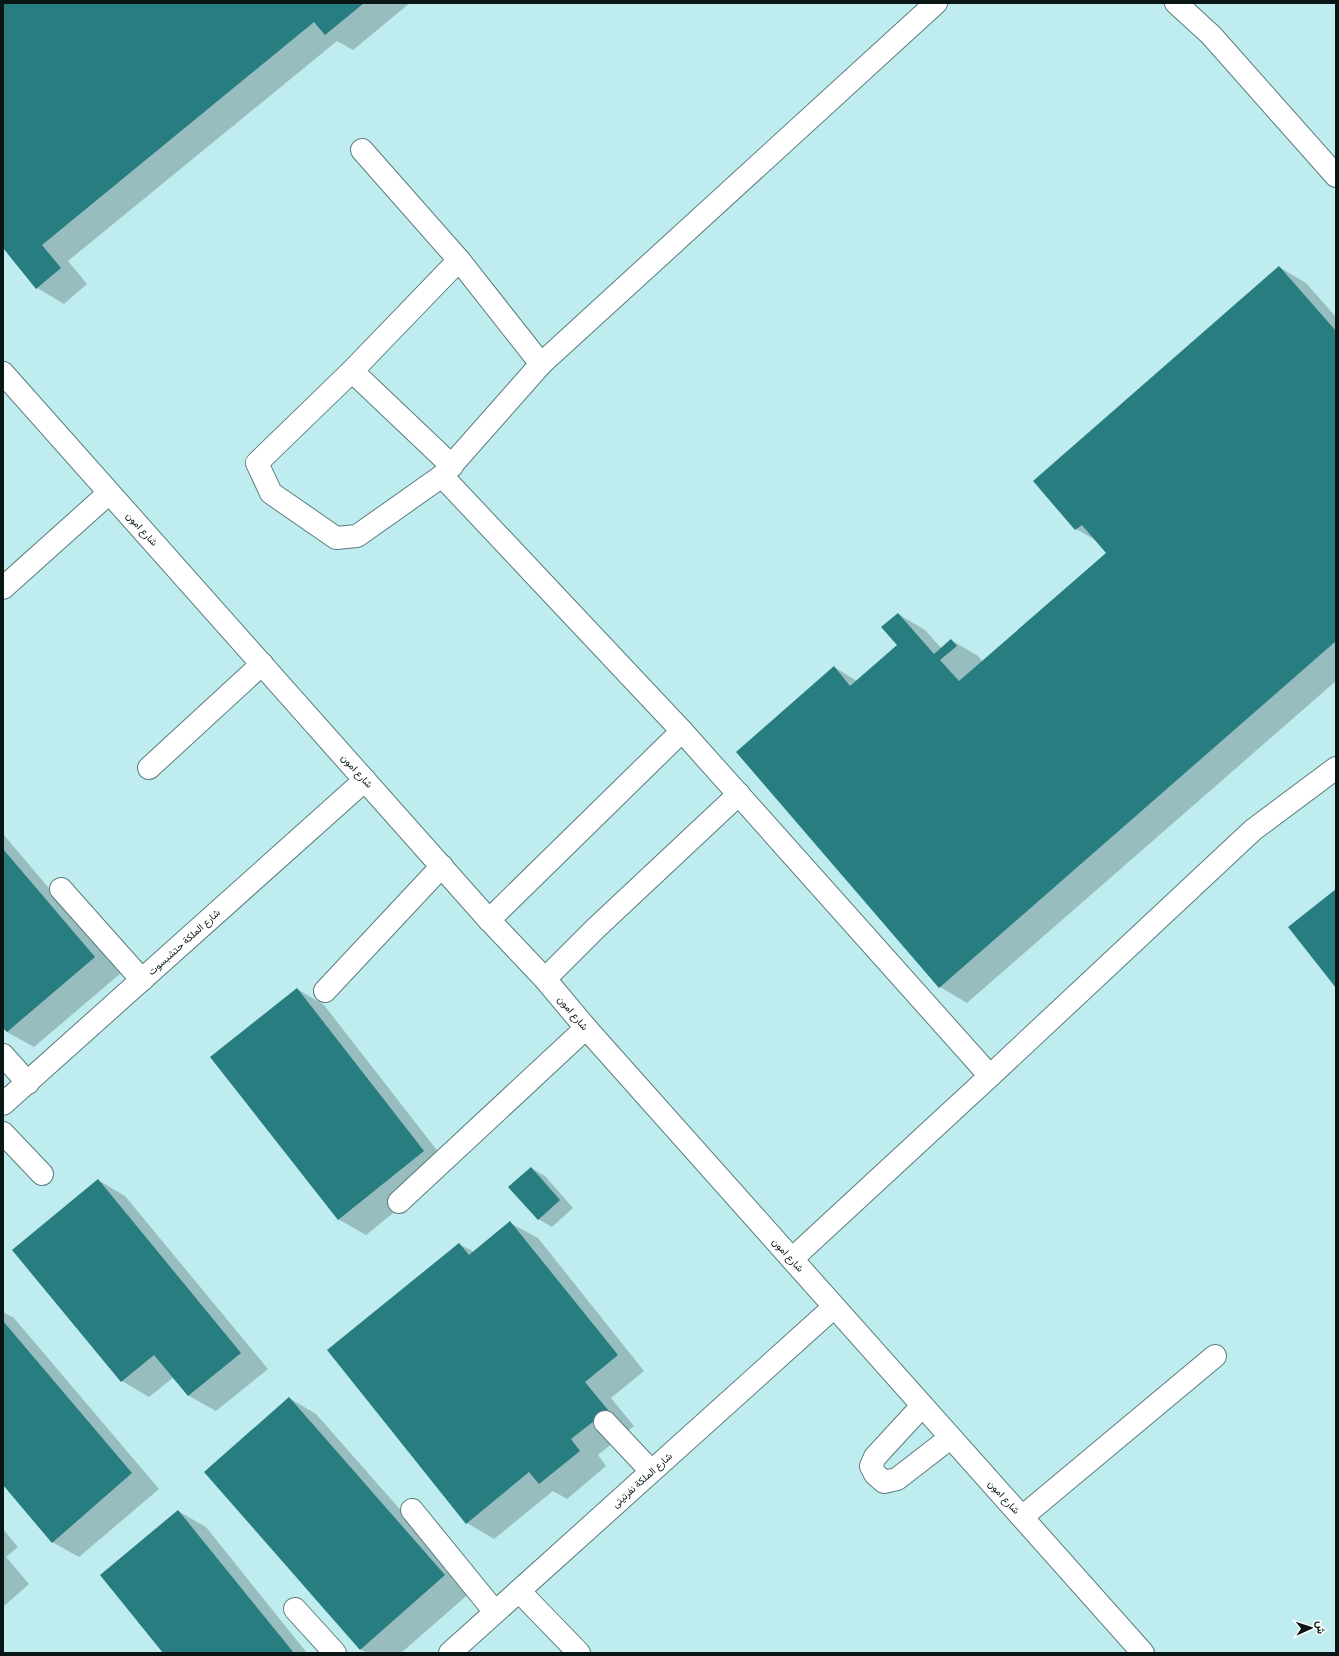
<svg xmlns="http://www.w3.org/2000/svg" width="1339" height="1656" font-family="'IBM Plex Serif',Vazirmatn,serif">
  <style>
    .built { fill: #bfedef }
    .shadow { fill: #0003 }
    .building { fill: #287d80 }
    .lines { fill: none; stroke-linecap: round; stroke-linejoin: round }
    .minor-casing { stroke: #5b7c7d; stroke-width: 24 }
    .minor { stroke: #fff; stroke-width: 22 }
    .labels { text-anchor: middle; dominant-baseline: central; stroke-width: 4; stroke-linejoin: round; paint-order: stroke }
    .street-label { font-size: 10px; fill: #091616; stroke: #fff }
  </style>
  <rect width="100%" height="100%" fill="#d3f7f8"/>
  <rect class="built" x="3" y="3" width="1333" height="1650"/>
  <g class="shadow">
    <polygon points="3,3 410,3 353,50 337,41 68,261 87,284 64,304 37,288 3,247"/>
    <polygon points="1279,267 1306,283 1336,317 1336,681 967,1003 940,987 834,667 857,681 898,645 898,614 925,630 942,649 951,640 978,656 983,662 1107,553 1097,541 1076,529"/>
    <polygon points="3,834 121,973 34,1047 7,1032 3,1027"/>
    <polygon points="297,989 324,1005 450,1167 366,1235 338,1219"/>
    <polygon points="531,1168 545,1176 573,1208 552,1227 538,1219"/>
    <polygon points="98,1180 125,1196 268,1369 216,1411 189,1396 174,1377 149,1397 122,1381 13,1250"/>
    <polygon points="510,1223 538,1238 644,1371 611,1398 634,1426 598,1455 606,1466 567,1499 553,1491 494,1539 467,1523 459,1244 474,1252"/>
    <polygon points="3,1312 14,1318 159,1489 79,1557 52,1542 3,1484"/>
    <polygon points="289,1398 316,1414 472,1591 401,1653 367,1653 360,1649"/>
    <polygon points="178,1511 206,1527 307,1653 165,1653"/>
    <polygon points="3,1529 18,1547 6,1557 29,1584 3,1607"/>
  </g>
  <g class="building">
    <polygon points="3,3 364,3 325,35 314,22 42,245 61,268 36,289 3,248"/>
    <polygon points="1279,266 1336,331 1336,641 939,988 736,752 834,666 850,686 897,645 881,627 898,613 934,654 951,639 957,646 940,660 959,681 1106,553 1082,525 1075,530 1033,481"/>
    <polygon points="3,849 95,957 7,1032 3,1028"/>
    <polygon points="1336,889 1336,988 1288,927"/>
    <polygon points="297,988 424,1151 338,1220 210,1057"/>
    <polygon points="531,1167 560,1200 538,1220 508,1187"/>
    <polygon points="98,1179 241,1353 188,1396 154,1355 121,1382 12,1250"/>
    <polygon points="510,1221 618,1355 585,1382 608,1410 571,1439 580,1451 539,1484 529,1472 466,1524 327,1350 459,1243 469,1255"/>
    <polygon points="3,1321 132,1473 52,1543 3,1485"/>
    <polygon points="289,1397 445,1575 360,1650 204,1472"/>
    <polygon points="178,1510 294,1653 163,1653 100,1575"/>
  </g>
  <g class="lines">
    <defs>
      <g id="minor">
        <polyline points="936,3 541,364 442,476 682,731 990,1076 1253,830 1336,768"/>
        <polyline points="1176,3 1211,35 1336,176"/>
        <polyline points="362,150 459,260 541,364"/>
        <polyline points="352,371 452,466"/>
        <polyline points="3,373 489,920 545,979 586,1028 1143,1653"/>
        <polyline points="442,476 357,536 336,538 271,493 257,463 352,371 459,260"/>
        <polyline points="3,588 109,493"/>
        <polyline points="149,768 262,664"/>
        <polyline points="61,889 142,980"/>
        <polyline points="489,920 682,731"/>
        <polyline points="545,979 596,928 739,794"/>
        <polyline points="325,991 442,866"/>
        <polyline points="3,1055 28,1083"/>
        <polyline points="3,1104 365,780"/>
        <polyline points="3,1133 42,1174"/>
        <polyline points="399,1202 586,1028"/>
        <polyline points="792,1259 990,1076"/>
        <polyline points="922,1406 875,1457 871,1466 875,1474 884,1482 897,1479 950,1438"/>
        <polyline points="605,1422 651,1471"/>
        <polyline points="412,1510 495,1612"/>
        <polyline points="1022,1517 1215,1356"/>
        <polyline points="519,1591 579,1653"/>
        <polyline points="295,1609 335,1653"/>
        <polyline points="450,1653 834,1307"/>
      </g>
    </defs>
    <use href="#minor" class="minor-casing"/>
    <use href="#minor" class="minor"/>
  </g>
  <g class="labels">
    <g class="street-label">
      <text transform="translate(142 529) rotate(48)">شارع امون</text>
      <text transform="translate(357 771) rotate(48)">شارع امون</text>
      <text transform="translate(184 942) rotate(-42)">شارع الملكة حتشبسوت</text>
      <text transform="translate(573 1013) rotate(50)">شارع امون</text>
      <text transform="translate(788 1255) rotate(48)">شارع امون</text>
      <text transform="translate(642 1480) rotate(-42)">شارع الملكة نفرتيتى</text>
      <text transform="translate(1004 1497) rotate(48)">شارع امون</text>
    </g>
  </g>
  <rect width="1339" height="1656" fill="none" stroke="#091616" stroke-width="8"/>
  <g transform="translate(1311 1628) rotate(87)" stroke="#ffffff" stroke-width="3" paint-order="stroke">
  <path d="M0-3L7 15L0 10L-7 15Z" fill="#091616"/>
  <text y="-6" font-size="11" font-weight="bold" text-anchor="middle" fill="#091616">ش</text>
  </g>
</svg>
